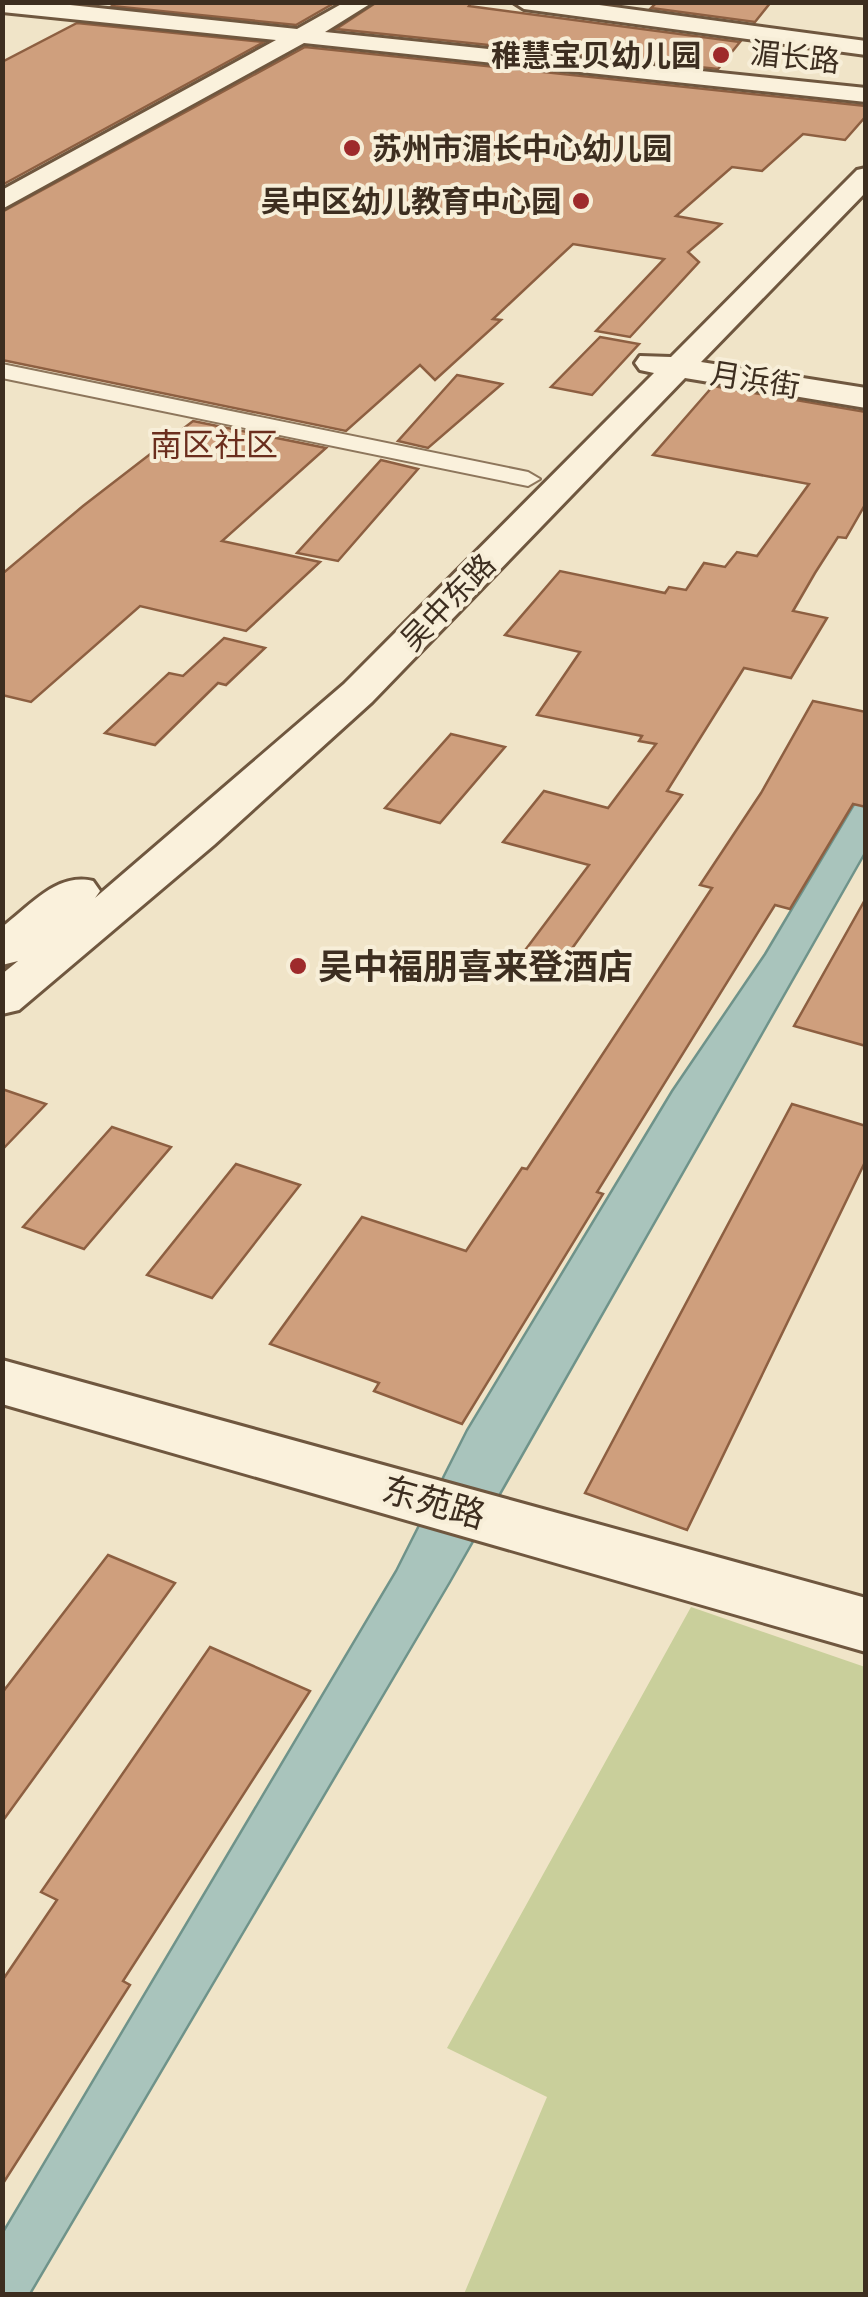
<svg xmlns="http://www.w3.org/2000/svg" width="868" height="2297" font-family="'Libre Baskerville','Noto Sans SC',serif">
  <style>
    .green { fill: #c9cf9b }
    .water { fill: #a9c4bc; stroke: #6f938a; stroke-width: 2.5 }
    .building { fill: #cf9f7d; stroke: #8d5f41; stroke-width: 2.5 }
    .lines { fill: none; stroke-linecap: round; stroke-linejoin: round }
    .street-casing { stroke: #8d765c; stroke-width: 4 }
    .secondary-casing { stroke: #6f573f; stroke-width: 6 }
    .street { fill: #faf1dc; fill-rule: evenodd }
    .secondary { fill: #faf1dc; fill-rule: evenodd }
    .poi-dot { fill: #9e2a2b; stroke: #f7eed8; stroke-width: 4 }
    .labels { text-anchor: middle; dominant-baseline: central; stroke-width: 8; stroke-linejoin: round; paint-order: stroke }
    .far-poi-label { font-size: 30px; font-weight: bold; fill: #3d2e20; stroke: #f7eed8; text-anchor: end }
    .far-street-label { font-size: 30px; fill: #3d2e20; stroke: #f7eed8 }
    .far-neighbourhood-label { font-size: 32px; fill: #6b2e1e; stroke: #f7eed8 }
    .poi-label { font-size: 35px; font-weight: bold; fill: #3d2e20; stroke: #f7eed8; text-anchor: start }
    .street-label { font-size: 35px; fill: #3d2e20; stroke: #f7eed8 }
  </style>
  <rect width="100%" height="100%" fill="#f0e4c8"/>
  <polygon class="green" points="691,1607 865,1667 865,2294 464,2294 547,2097 447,2048"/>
  <polygon class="water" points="865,786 865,853 450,1582 30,2294 3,2294 3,2232 396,1571 467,1430 672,1091 765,954"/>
  <g class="building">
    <polygon points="118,2 336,2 296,25 112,6"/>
    <polygon points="377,2 472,2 469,6 740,42 718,69 336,29"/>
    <polygon points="657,2 771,2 755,22 651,8"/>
    <polygon points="77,23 264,42 2,185 2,62"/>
    <polygon points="305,47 866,106 866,116 845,140 803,134 762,171 732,167 676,216 721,224 688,252 699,262 630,337 596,331 664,259 573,244 493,319 501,320 435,380 420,365 346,431 2,360 2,212"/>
    <polygon points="600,337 639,344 592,395 551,387"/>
    <polygon points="457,375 502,384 428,448 398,441"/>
    <polygon points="713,386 866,412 866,503 846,538 838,537 815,573 793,611 827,618 791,678 744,668 667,791 682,795 558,968 520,957 589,865 503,842 544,791 608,808 656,744 639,741 642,736 537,715 580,652 505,635 560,571 665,593 669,587 686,590 704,563 725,567 737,552 757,556 809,484 653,455"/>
    <polygon points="193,421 326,448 222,541 320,562 246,631 140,606 31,702 2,695 2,574 83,506"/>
    <polygon points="381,460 418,469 338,561 297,553"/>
    <polygon points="224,638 265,648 226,685 218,683 155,745 105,733 169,673 183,676"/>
    <polygon points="813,701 866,712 866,807 853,804 790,909 775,905 597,1192 603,1194 462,1424 374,1391 379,1383 270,1344 362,1217 466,1251 522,1168 527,1169 712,888 700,885 761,793"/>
    <polygon points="451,734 505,747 440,823 385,808"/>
    <polygon points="866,898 866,1046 794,1026"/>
    <polygon points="2,1089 46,1104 2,1150"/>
    <polygon points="792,1104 866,1126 866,1160 687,1530 585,1493"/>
    <polygon points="112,1127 171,1147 84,1249 23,1227"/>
    <polygon points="236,1164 300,1185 212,1298 147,1275"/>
    <polygon points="108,1555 175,1583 2,1822 2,1693"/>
    <polygon points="210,1647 310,1691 123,1981 130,1985 2,2185 2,1981 57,1900 41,1892"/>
  </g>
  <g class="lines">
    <defs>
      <polygon id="street" points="2,364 528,472 540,479 528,486 2,378"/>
      <g id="secondary">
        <polygon points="2,2 42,2 297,29 345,2 373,2 325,32 866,88 866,102 304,43 2,209 2,190 276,40 2,12"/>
        <polygon points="513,2 577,2 866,41 866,55 524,9"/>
        <path d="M866 168V192L701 362 866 388V408L685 378 372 702 214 845 19 1010 2 1014V974L18 961 2 965V927C30 906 57 872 93 881L100 891 95 898 344 684 654 373 640 370 635 363 640 356 671 357 857 170Z"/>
        <polygon points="2,1360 866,1598 866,1652 2,1404"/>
      </g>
    </defs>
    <use href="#street" class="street-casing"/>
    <use href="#secondary" class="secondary-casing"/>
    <use href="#street" class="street"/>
    <use href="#secondary" class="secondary"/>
  </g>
  <g class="poi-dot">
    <circle cx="721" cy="55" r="10"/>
    <circle cx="352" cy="148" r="10"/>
    <circle cx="581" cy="201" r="10"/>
    <circle cx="298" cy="966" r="10"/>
  </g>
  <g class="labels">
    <g class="far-poi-label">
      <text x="701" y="55">稚慧宝贝幼儿园</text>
      <text x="372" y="148" text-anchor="start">苏州市湄长中心幼儿园</text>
      <text x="561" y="201">吴中区幼儿教育中心园</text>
    </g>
    <g class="far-street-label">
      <text transform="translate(795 57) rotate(6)">湄长路</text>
      <text transform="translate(755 380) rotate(9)">月浜街</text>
      <text transform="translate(448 602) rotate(-46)">吴中东路</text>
    </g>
    <g class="far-neighbourhood-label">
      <text x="214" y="445">南区社区</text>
    </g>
    <g class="poi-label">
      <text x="318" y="966">吴中福朋喜来登酒店</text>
    </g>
    <g class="street-label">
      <text transform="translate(434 1502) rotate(16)">东苑路</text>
    </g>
  </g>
  <rect width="868" height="2297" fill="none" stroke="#3d2e20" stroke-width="10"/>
</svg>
